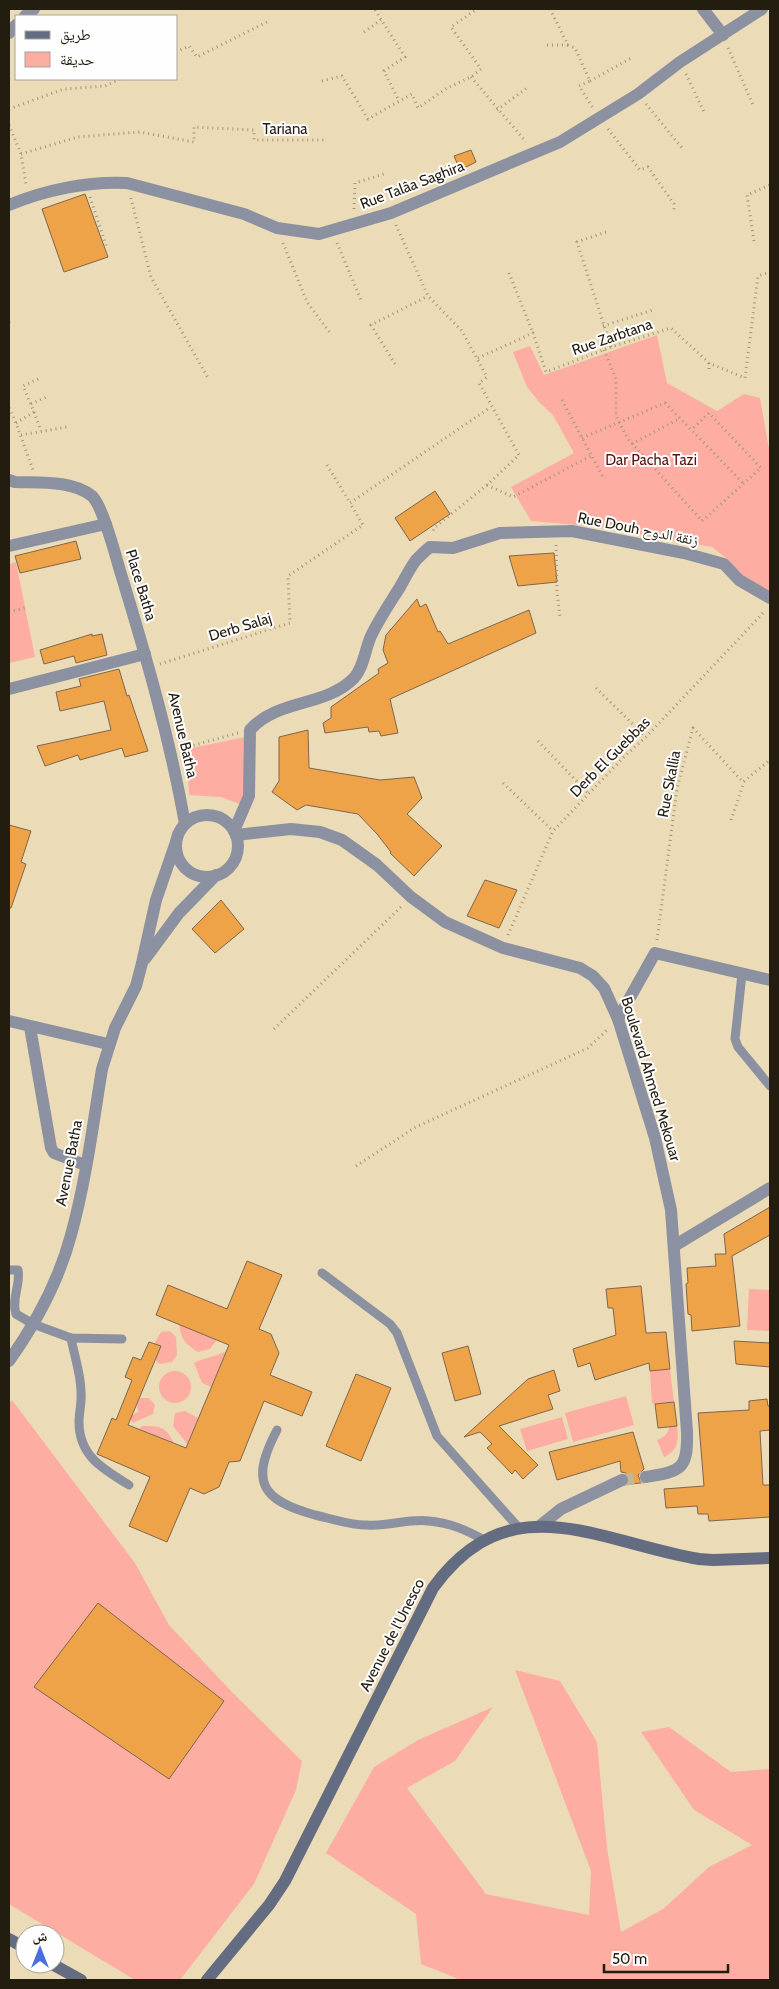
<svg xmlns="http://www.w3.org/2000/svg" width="779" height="1989" font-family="Cabin,'Noto Naskh Arabic',sans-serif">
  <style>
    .green { fill: #fdada2 }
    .building { fill: #efa349; stroke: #7f654a }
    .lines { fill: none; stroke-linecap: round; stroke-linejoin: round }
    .street-tunnel { stroke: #c3b695; stroke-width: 12; stroke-dasharray: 12 6; stroke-linecap: butt }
    .path { stroke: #a2967a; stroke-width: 3; stroke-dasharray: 1 4; stroke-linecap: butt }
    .lane { stroke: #8b91a0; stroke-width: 9 }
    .street { stroke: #8b91a0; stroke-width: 12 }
    .secondary { stroke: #646c82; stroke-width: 12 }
    .labels { text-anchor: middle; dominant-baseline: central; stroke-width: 4; stroke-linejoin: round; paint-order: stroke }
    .street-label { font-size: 15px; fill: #231d0f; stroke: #fefefe }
    .park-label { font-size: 15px; fill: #581410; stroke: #fefefe }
  </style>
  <rect width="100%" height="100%" fill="#ebdcb7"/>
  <g class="green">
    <polygon points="657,335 667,383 717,411 744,394 760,398 770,455 770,597 739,579 730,561 712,547 589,526 531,521 511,487 574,453 553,415 539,402 527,387 513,352 530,346 544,375"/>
    <polygon points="16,562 35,657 9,663 9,564"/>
    <polygon points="250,736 242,805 221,797 189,795 187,749"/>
    <polygon points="749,1289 770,1290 770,1331 747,1330"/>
    <path d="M179 1324 217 1340 210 1349 198 1352C184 1343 182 1341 179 1324Z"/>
    <polygon points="170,1331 176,1337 177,1355 172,1362 160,1364 155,1360 161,1346 154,1344 161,1332"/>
    <path d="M226 1351 211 1387 202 1383 194 1363C205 1357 216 1357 226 1351Z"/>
    <polygon points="670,1369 674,1402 652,1404 650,1371"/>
    <circle cx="175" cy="1387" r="16"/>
    <polygon points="626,1396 634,1425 573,1442 565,1413"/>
    <polygon points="140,1398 149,1398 155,1405 153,1414 133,1423 129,1417 138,1412 137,1403"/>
    <polygon points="12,1400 135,1563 169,1625 232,1692 302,1761 296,1790 254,1884 180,1980 135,1980 9,1904 9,1404"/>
    <polygon points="185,1411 198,1418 187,1444 173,1426 175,1413"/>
    <polygon points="562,1417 568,1439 527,1451 520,1429"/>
    <path d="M142 1426C161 1426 165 1426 174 1443L139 1429Z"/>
    <path d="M677 1426C679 1440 678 1451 664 1457L657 1440C664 1437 668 1434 669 1427Z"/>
    <polygon points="515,1670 560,1681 597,1742 607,1848 621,1932 663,1909 709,1867 752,1845 694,1810 641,1732 669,1727 731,1772 770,1769 770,1980 461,1980 421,1964 416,1914 326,1853 374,1767 418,1740 493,1707 455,1761 407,1788 486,1894 589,1915 591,1871"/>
  </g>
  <g class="building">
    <polygon points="471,150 476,162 460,170 454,156"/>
    <polygon points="85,194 108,257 64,272 42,209"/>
    <polygon points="435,491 450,514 410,541 395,518"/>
    <polygon points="76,541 81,559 20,573 15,556"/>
    <polygon points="554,553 557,582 518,586 509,556"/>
    <polygon points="417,599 420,607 426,604 438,632 440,631 448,644 529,610 536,633 390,699 398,733 381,736 379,731 369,732 368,727 325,733 323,723 331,718 331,707 379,673 378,669 388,663 383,650 386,635"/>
    <polygon points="92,634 92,636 102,634 107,655 76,663 74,656 44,664 40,650"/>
    <polygon points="119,669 127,696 129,695 148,751 125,757 122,748 80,760 78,755 45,766 37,746 111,730 104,701 60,711 56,692 81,686 79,679"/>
    <polygon points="308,730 309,768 380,780 414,777 422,798 407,814 442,846 414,876 390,853 391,852 377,834 358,814 306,805 297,810 272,792 279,781 279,737"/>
    <polygon points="9,825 31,831 21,862 26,864 11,908 9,908"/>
    <polygon points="485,880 517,890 499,928 467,916"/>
    <polygon points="221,900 244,929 215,953 192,929"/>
    <polygon points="770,1207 770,1235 732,1256 740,1326 692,1331 691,1315 688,1314 686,1284 688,1283 687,1268 716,1266 715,1254 726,1254 724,1234"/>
    <polygon points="247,1261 282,1275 259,1329 271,1334 279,1353 270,1375 312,1392 302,1416 264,1401 240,1461 229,1462 219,1487 204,1494 190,1488 167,1542 129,1526 150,1477 97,1454 112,1418 116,1420 132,1380 125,1377 133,1357 141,1360 149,1342 161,1346 128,1425 186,1448 229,1345 156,1315 168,1285 227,1309"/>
    <polygon points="641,1286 646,1333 666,1332 670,1369 650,1371 649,1363 595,1380 590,1363 578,1367 573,1349 616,1335 613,1308 608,1308 606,1289"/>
    <polygon points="734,1341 770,1343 770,1367 736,1364"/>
    <polygon points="468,1346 481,1394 455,1401 442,1353"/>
    <polygon points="554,1370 560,1391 548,1395 553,1409 499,1426 538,1465 523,1479 515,1470 512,1474 487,1448 492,1444 480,1432 464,1437 528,1379"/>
    <polygon points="356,1374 391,1388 361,1461 326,1446"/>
    <polygon points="767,1399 768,1406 770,1406 770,1430 760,1431 763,1485 770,1485 770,1517 709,1521 708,1514 698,1514 697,1506 666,1508 664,1489 704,1486 698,1413 749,1410 749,1401"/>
    <polygon points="674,1402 677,1426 658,1428 655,1404"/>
    <polygon points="633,1432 644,1469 638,1475 641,1483 629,1484 629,1477 626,1473 621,1472 620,1461 557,1480 549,1452"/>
    <polygon points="98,1603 224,1701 169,1779 34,1687"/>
  </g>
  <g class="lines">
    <polyline class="street-tunnel" points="622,1480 646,1477"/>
    <g class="path">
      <polyline points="550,9 568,45 575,48 590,81 579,86 593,108"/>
      <polyline points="375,10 405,57 384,71 399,101"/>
      <polyline points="364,32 381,20"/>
      <polyline points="547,45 568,45"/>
      <polyline points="728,48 754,107"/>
      <polyline points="176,52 189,46 197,57 267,22"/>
      <polyline points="686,74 705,114"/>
      <polyline points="471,77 526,142"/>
      <polyline points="322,81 342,76 368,119 412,94 418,108 447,88 471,77 481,69 451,27 477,9"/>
      <polyline points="590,81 633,57"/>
      <polyline points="646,104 682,148"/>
      <polyline points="9,109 64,89 105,86 120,79"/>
      <polyline points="497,110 527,88"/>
      <polyline points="9,125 21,154 26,184"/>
      <polyline points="608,129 640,170 648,167 674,204 674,213"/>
      <polyline points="21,154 78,137 140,132 194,142 194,127 254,130 254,140 327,140"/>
      <polyline points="90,197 107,248"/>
      <polyline points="131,198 151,277 208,378"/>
      <polyline points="354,209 355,183 384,174"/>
      <polyline points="396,225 428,296 462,331 487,377 479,383 519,455 487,485 434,528 433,533"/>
      <polyline points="606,232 577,242 611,347"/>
      <polyline points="754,241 747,195 770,185"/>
      <polyline points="283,243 307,302 330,333"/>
      <polyline points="337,243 361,300"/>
      <polyline points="509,273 533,333"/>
      <polyline points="9,322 11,320"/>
      <polyline points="603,326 653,310"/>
      <polyline points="604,350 616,379 616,416 628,439 702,521 761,468 709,413 691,430"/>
      <polyline points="478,358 533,333 546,372 611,347 671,328 709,363 745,378 758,276 770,272"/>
      <polyline points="709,363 709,371"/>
      <polyline points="395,364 371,325 428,296"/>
      <polyline points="562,400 604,479"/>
      <polyline points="31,404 49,396"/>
      <polyline points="9,408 16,423 33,470"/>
      <polyline points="34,412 41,431"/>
      <polyline points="16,423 34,412 23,386 40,378"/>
      <polyline points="21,435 67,427"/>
      <polyline points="582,438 665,403 744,484"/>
      <polyline points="632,444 680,418"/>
      <polyline points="327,465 350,503"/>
      <polyline points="487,485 513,497 591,456"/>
      <polyline points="556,545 557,593 560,616"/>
      <polyline points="9,612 28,607"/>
      <polyline points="160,664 290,623 288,576 363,525 350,503 491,407"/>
      <polyline points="596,688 646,737"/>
      <polyline points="538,741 589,794"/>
      <polyline points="184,748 238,733"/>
      <polyline points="503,783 553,831"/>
      <polyline points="731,820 744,782"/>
      <polyline points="508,935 553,831 624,757 646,737 765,611"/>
      <polyline points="657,940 677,789 693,728 743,782 770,760"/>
      <polyline points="274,1029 401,907"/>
      <polyline points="356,1166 416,1127 588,1048 607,1030"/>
    </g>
    <g class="lane">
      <polyline points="742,974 735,1039 738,1047 770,1086"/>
      <path d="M9 1270H18C21 1284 11 1299 16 1314L33 1324 71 1338 122 1339"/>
      <polyline points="322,1273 390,1324 397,1333 437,1436 519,1528"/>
      <path d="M71 1338C74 1355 81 1374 81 1392 82 1402 79 1412 79 1422 79 1456 103 1469 129 1485"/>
      <path d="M277 1430C250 1481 260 1500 315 1515 332 1519 350 1525 367 1525 388 1527 409 1518 429 1521 451 1523 466 1530 486 1541"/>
    </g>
    <g class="street">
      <polyline points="703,9 723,35"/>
      <polyline points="25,16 34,9"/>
      <polyline points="9,33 16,25"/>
      <path d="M9 205C45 190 88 181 127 183L244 214 277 228 319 234 391 213 560 142 638 94 680 62 762 9"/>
      <path d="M9 480 15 482C39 483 72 480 92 496 103 506 116 558 121 574 146 656 170 739 185 824"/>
      <polyline points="9,546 106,524"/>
      <polyline points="9,689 145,654"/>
      <circle cx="207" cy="846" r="31"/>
      <path d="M234 831 249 796 250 730C277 699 326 707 354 678 364 667 365 649 371 636 379 619 390 603 400 587 405 578 410 568 416 560 420 556 425 551 430 547L453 548 500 533 572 531 684 553 724 564 739 580 770 598"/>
      <path d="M236 835 291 829 320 832 342 840 377 865 411 897 445 922 503 948 580 968 593 976 604 988 618 1019 655 1138 671 1210 687 1432C688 1470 681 1471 646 1477"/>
      <polyline points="145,959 179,913 216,875"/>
      <polyline points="618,1019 655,953 770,980"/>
      <polyline points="9,1021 108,1044"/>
      <polyline points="30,1027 51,1148 54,1153 85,1165"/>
      <polyline points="674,1246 770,1188"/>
      <path d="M9 1361C36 1323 59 1280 71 1235 86 1181 93 1124 102 1069L115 1028 136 986 142 963 156 900 176 842"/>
      <polyline points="541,1525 561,1509 622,1480"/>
    </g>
    <g class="secondary">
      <polyline points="9,1939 25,1948"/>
      <polyline points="52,1964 81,1980"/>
      <path d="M207 1980 269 1905 285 1881 433 1588C510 1482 598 1542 699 1559L713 1560 770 1558"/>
    </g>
  </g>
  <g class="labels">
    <g class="street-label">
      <text x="285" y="129">Tariana</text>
      <text transform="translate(412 185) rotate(-21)">Rue Talâa Saghira</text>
      <text transform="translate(612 337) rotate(-19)">Rue Zarbtana</text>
      <text transform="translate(638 529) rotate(11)">Rue Douh زنقة الدوح</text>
      <text transform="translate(141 585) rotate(73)">Place Batha</text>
      <text transform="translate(240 627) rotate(-17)">Derb Salaj</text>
      <text transform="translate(183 735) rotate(77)">Avenue Batha</text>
      <text transform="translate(610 757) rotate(-45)">Derb El Guebbas</text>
      <text transform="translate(669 784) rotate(-79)">Rue Skallia</text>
      <text transform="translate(651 1079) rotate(73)">Boulevard Ahmed Mekouar</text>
      <text transform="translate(69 1163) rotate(-79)">Avenue Batha</text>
      <text transform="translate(392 1635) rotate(-63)">Avenue de l'Unesco</text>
    </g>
    <g class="park-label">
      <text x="651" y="460">Dar Pacha Tazi</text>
    </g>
  </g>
  <rect width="779" height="1989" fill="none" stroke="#231d0f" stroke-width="20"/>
  <rect x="15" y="15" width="162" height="65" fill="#fefefe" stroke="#a6a49e"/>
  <rect x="25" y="31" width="25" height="8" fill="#646c82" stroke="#a6a49e"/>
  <text x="60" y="40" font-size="15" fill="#231d0f">طريق</text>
  <rect x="25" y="52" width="25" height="15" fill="#fdada2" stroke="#a6a49e"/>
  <text x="60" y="65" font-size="15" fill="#231d0f">حديقة</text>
  <g transform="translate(40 1949)"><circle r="24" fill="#fefefe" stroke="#a6a49e"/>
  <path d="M0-4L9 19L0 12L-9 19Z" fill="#4a6de0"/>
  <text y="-8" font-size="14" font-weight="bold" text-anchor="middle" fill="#231d0f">ش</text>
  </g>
  <path d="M604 1964v8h124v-8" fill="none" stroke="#231d0f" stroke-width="2.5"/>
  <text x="612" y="1964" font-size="15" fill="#231d0f" stroke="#fefefe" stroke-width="4" paint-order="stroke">50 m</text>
</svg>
